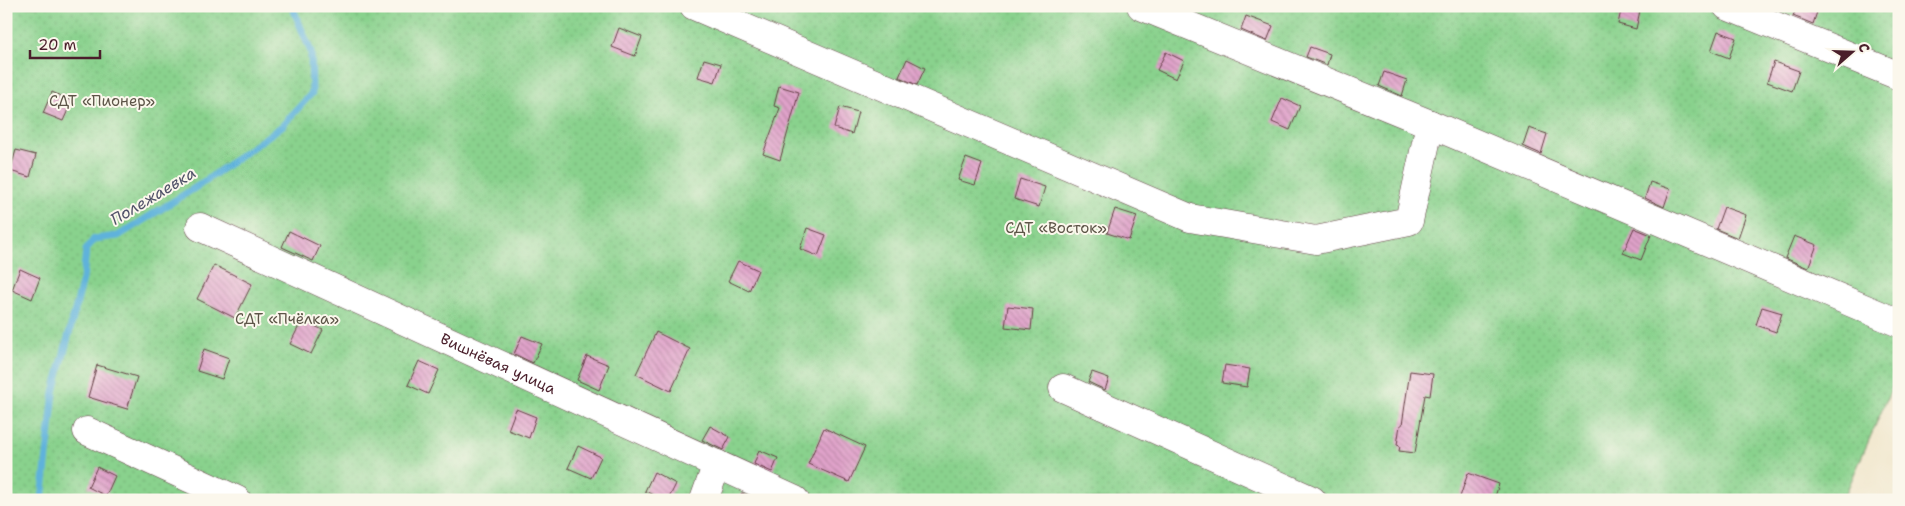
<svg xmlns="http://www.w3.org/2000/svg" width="1905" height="506" font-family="'Shantell Sans',sans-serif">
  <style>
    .garden { fill: url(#garden-dots); stroke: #6a785c }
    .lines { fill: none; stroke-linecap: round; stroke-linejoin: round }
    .stream { stroke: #5fb2db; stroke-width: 7 }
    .building { fill: url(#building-back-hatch) }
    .minor-casing { stroke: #633d43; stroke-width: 29 }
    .minor { stroke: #fff; stroke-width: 28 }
    .labels { text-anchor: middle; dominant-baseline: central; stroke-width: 4; stroke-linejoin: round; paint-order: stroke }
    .park-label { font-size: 15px; fill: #5d5548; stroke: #fbf7ec }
    .street-label { font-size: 15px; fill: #4a1f2b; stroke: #fbf7ec }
    .water-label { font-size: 16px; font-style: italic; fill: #515269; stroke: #fbf7ec }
  </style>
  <defs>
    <pattern id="garden-dots" width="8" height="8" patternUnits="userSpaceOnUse" patternTransform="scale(1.25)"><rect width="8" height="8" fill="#89d28d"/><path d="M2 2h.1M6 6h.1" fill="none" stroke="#78b47a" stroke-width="1.8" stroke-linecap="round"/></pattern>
    <pattern id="building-back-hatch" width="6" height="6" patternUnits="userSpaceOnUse" patternTransform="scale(1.25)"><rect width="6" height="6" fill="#e0a3ca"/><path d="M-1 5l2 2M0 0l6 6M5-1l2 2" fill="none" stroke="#b884a4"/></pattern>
  </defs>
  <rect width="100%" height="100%" fill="#fbf7ec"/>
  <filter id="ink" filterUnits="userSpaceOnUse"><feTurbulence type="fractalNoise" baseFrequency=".02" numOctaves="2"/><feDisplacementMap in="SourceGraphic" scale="10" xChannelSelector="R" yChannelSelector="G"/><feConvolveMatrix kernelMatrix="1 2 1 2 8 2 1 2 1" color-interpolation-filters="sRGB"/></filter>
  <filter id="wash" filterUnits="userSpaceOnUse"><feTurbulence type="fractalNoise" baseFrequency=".0096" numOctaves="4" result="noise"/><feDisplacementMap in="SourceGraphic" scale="20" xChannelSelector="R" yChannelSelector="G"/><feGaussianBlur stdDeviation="1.12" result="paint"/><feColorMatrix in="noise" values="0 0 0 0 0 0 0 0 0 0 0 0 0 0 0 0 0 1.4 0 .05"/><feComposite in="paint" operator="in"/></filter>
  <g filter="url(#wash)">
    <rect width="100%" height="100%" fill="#f1e7cd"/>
    <polygon class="garden" points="6,6 1899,6 1899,371 1843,500 6,500"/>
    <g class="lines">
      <polyline class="stream" points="42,500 54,392 83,279 86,250 94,239 118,236 201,184 282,126 312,93 311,52 292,6"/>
    </g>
    <g id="blocks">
      <g class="building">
        <polygon points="1622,6 1641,6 1636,29 1618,24"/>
        <polygon points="1797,6 1819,6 1813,24 1793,16"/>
        <polygon points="1246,16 1273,26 1267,41 1241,30"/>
        <polygon points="619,28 642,37 635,56 612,47"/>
        <polygon points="1718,31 1736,38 1729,58 1711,51"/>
        <polygon points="1310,47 1330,54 1327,65 1306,57"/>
        <polygon points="1166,52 1184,61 1176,79 1157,70"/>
        <polygon points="704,59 721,64 715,82 698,77"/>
        <polygon points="907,59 925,68 917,85 899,77"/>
        <polygon points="1774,62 1799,71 1792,91 1767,82"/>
        <polygon points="1384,72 1407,80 1402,96 1379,86"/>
        <polygon points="779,86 799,92 780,160 763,154 780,108 774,106"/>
        <polygon points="52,92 72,101 63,121 43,113"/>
        <polygon points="1282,98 1300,106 1290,130 1272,122"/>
        <polygon points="840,107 858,112 852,134 834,128"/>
        <polygon points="1529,128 1547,134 1541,154 1523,146"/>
        <polygon points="16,150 36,155 30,177 10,171"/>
        <polygon points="966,158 982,164 975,185 958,180"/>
        <polygon points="1020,179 1045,187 1039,207 1014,199"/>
        <polygon points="1650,182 1670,189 1664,207 1645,198"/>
        <polygon points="1724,207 1746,215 1738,238 1716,229"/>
        <polygon points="1115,209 1137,216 1129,240 1107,233"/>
        <polygon points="807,228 826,235 818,256 800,249"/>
        <polygon points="1634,228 1651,235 1641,260 1623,253"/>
        <polygon points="289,231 320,246 313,261 282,247"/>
        <polygon points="1794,236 1817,245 1808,268 1785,258"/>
        <polygon points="738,261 758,270 749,291 728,281"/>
        <polygon points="214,265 252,284 235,318 197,299"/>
        <polygon points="20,269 40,278 32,299 12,290"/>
        <polygon points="1008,306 1033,309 1031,330 1005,327"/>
        <polygon points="1762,307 1782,313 1776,332 1756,325"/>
        <polygon points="302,320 323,330 311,354 290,344"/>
        <polygon points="656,332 690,349 671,391 636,374"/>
        <polygon points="522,336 542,344 533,363 514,354"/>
        <polygon points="204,349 229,358 222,379 197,371"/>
        <polygon points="587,356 609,365 599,390 577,380"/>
        <polygon points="419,361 439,370 428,394 408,385"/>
        <polygon points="97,365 137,377 127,409 88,397"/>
        <polygon points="1225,365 1250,369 1247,387 1222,383"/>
        <polygon points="1410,371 1433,374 1430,396 1425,395 1415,453 1399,451 1400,446 1397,445 1400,425 1402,425"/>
        <polygon points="1092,372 1109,378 1105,390 1088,382"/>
        <polygon points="516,409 536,417 529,438 508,430"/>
        <polygon points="710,426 730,437 723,450 702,440"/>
        <polygon points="824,428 865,447 849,482 808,464"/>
        <polygon points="578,446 601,457 591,478 568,468"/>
        <polygon points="759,450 778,458 772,472 754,464"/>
        <polygon points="97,467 115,476 106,496 88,487"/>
        <polygon points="654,472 676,484 668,500 663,500 645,491"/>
        <polygon points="1468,473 1499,484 1494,500 1459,500"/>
        <polygon points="742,493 757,500 739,500"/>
      </g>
    </g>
  </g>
  <g filter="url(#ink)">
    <use href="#blocks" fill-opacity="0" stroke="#633d43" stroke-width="1"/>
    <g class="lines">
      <defs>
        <g id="minor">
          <polyline points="694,6 1190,218 1316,240 1409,221 1430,124"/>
          <polyline points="1141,6 1430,124 1899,323"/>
          <polyline points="1727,6 1899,76"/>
          <path id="s1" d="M200 227 795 500"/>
          <polyline points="1063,388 1312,500"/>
          <polyline points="87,431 237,500"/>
          <polyline points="704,500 717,464"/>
        </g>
      </defs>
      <use href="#minor" class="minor-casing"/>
      <use href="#minor" class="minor"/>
    </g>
  </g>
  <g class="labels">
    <g class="park-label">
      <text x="102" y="101">СДТ «Пионер»</text>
      <text x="1056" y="228">СДТ «Восток»</text>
      <text x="287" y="319">СДТ «Пчёлка»</text>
    </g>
    <g class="street-label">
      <text stroke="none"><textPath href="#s1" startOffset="328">Вишнёвая улица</textPath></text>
    </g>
    <g class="water-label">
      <text transform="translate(153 196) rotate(-31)">Полежаевка</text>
    </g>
  </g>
  <rect width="1905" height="506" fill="none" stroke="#fbf7ec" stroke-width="25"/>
  <g transform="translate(1852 52) rotate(70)" stroke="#fbf7ec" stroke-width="4" paint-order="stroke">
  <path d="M0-4L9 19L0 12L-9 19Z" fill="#4a1f2b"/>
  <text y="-8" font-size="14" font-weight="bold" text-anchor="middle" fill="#4a1f2b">С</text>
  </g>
  <path d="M30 50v8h70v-8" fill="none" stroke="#4a1f2b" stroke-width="2.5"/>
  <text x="38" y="50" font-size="15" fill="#4a1f2b" stroke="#fbf7ec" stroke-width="4" paint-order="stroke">20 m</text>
</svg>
